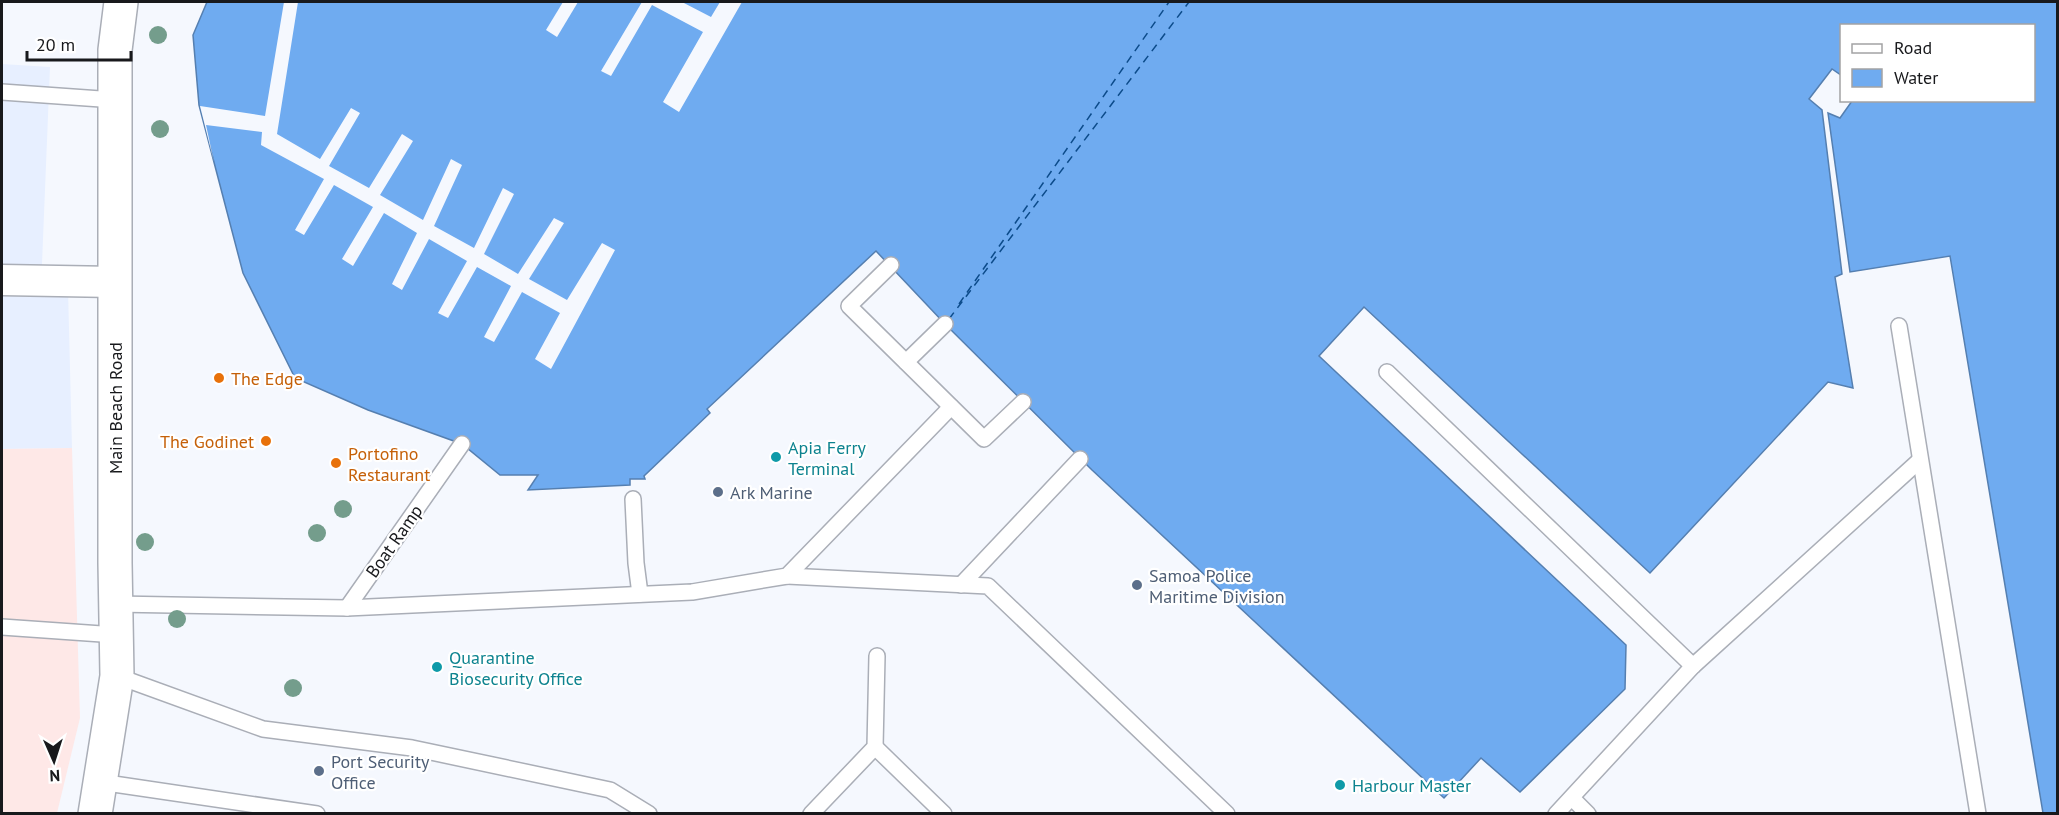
<svg xmlns="http://www.w3.org/2000/svg" width="2059" height="815" font-family="'PT Sans',sans-serif">
  <style>
    .built { fill: #e7efff }
    .industrial { fill: #fee8e7 }
    .water { fill: #6fabf0; stroke: #557fb0; stroke-width: 1.5 }
    .pier { fill: #f5f8fe }
    .lines { fill: none; stroke-linecap: round; stroke-linejoin: round }
    .ferry { stroke: #0c4b8a; stroke-width: 1.5; stroke-dasharray: 8 6; stroke-linecap: butt }
    .lane-casing { stroke: #aaaeb7; stroke-width: 18 }
    .street-casing { stroke: #aaaeb7; stroke-width: 33 }
    .secondary-casing { stroke: #aaaeb7; stroke-width: 36 }
    .lane { stroke: #fff; stroke-width: 15 }
    .street { stroke: #fff; stroke-width: 30 }
    .secondary { stroke: #fff; stroke-width: 33 }
    .tree { fill: #749d8c }
    .food-dot { fill: #e8710a; stroke: #fff; stroke-width: 2 }
    .culture-dot { fill: #0f9aa8; stroke: #fff; stroke-width: 2 }
    .service-dot { fill: #5c6f8a; stroke: #fff; stroke-width: 2 }
    .labels { text-anchor: middle; dominant-baseline: central; stroke-width: 4.5; stroke-linejoin: round; paint-order: stroke }
    .food-label { font-size: 18px; fill: #c56008; stroke: #fff; text-anchor: start }
    .street-label { font-size: 18px; fill: #18191c; stroke: #fff }
    .culture-label { font-size: 18px; fill: #0d838f; stroke: #fff; text-anchor: start }
    .service-label { font-size: 18px; fill: #4e5e75; stroke: #fff; text-anchor: start }
  </style>
  <rect width="100%" height="100%" fill="#f5f8fe"/>
  <polygon class="built" points="2,64 50,67 41,288 68,289 72,448 2,449"/>
  <polygon class="industrial" points="72,448 80,718 57,813 2,813 2,449"/>
  <polygon class="water" points="207,2 2057,2 2057,813 2043,813 1950,256 1850,272 1828,113 1840,118 1852,101 2034,100 2034,26 1842,26 1841,75 1832,69 1809,99 1822,110 1842,274 1835,277 1853,388 1828,382 1650,573 1364,307 1319,356 1626,645 1625,689 1520,792 1481,758 1444,798 1092,470 945,324 876,251 707,409 710,413 644,476 645,479 630,479 630,485 528,490 538,475 500,475 462,444 368,410 295,378 243,273 199,105 193,35"/>
  <g class="pier">
    <polygon points="284,2 298,2 277,134 320,159 351,108 360,113 329,166 369,188 402,134 413,141 380,195 423,220 451,159 462,165 434,226 474,248 503,188 514,194 484,254 518,274 554,218 564,223 529,279 567,300 602,243 615,250 551,369 535,359 560,313 522,292 494,342 484,337 511,286 477,267 448,318 438,313 467,261 429,239 402,290 392,284 417,233 384,213 353,266 342,259 373,207 334,185 304,235 295,230 324,179 261,145 262,132 206,125 214,162 200,106 265,116"/>
    <polygon points="563,2 578,2 557,37 546,30"/>
    <polygon points="642,2 682,2 711,17 720,2 742,2 679,112 663,102 703,32 652,5 611,76 601,71"/>
  </g>
  <g class="lines">
    <g class="ferry">
      <polyline points="959,304 1169,2"/>
      <polyline points="949,319 1189,2"/>
    </g>
    <defs>
      <g id="lane">
        <polyline points="2,92 115,100"/>
        <polyline points="891,265 849,306 984,439 1023,402"/>
        <polyline points="1899,326 1978,814"/>
        <polyline points="906,362 945,324"/>
        <polyline points="1387,372 1693,666"/>
        <polyline points="633,499 636,563 640,594"/>
        <polyline points="787,576 988,586 1227,814"/>
        <polyline points="961,585 1080,459"/>
        <polyline points="115,604 347,608 692,592 787,576 951,407"/>
        <polyline points="347,608 462,444"/>
        <polyline points="2,627 116,635"/>
        <polyline points="117,676 263,729 412,748 610,790 649,814"/>
        <polyline points="875,747 944,814"/>
        <polyline points="100,782 317,814"/>
        <polyline points="1572,798 1588,814"/>
        <polyline points="811,814 875,747 877,656"/>
        <polyline points="1556,814 1693,666 1920,460"/>
      </g>
      <polyline id="street" points="2,280 115,282"/>
      <polyline id="secondary" points="95,814 117,676 115,563 115,50 121,2"/>
    </defs>
    <use href="#lane" class="lane-casing"/>
    <use href="#street" class="street-casing"/>
    <use href="#secondary" class="secondary-casing"/>
    <use href="#lane" class="lane"/>
    <use href="#street" class="street"/>
    <use href="#secondary" class="secondary"/>
  </g>
  <g class="tree">
    <circle cx="158" cy="35" r="9"/>
    <circle cx="160" cy="129" r="9"/>
    <circle cx="343" cy="509" r="9"/>
    <circle cx="317" cy="533" r="9"/>
    <circle cx="145" cy="542" r="9"/>
    <circle cx="177" cy="619" r="9"/>
    <circle cx="293" cy="688" r="9"/>
  </g>
  <g class="food-dot">
    <circle cx="219" cy="378" r="6"/>
    <circle cx="266" cy="441" r="6"/>
    <circle cx="336" cy="463" r="6"/>
  </g>
  <g class="culture-dot">
    <circle cx="776" cy="457" r="6"/>
    <circle cx="437" cy="667" r="6"/>
    <circle cx="1340" cy="785" r="6"/>
  </g>
  <g class="service-dot">
    <circle cx="718" cy="492" r="6"/>
    <circle cx="1137" cy="585" r="6"/>
    <circle cx="319" cy="771" r="6"/>
  </g>
  <g class="labels">
    <g class="food-label">
      <text x="231" y="378">The Edge</text>
      <text x="254" y="441" text-anchor="end">The Godinet</text>
      <text x="348" y="453">Portofino<tspan x="348" dy="21">Restaurant</tspan></text>
    </g>
    <g class="street-label">
      <text transform="translate(115 408) rotate(-90)">Main Beach Road</text>
      <text transform="translate(394 541) rotate(-55)">Boat Ramp</text>
    </g>
    <g class="culture-label">
      <text x="788" y="447">Apia Ferry<tspan x="788" dy="21">Terminal</tspan></text>
      <text x="449" y="657">Quarantine<tspan x="449" dy="21">Biosecurity Office</tspan></text>
      <text x="1352" y="785">Harbour Master</text>
    </g>
    <g class="service-label">
      <text x="730" y="492">Ark Marine</text>
      <text x="1149" y="575">Samoa Police<tspan x="1149" dy="21">Maritime Division</tspan></text>
      <text x="331" y="761">Port Security<tspan x="331" dy="21">Office</tspan></text>
    </g>
  </g>
  <rect width="2059" height="815" fill="none" stroke="#18191c" stroke-width="6"/>
  <rect x="1840" y="24" width="195" height="78" fill="#ffffff" stroke="#a3a3a4" stroke-width="1.5"/>
  <rect x="1852" y="44" width="30" height="9" fill="#ffffff" stroke="#a3a3a4" stroke-width="1.5"/>
  <text x="1894" y="54" font-size="18" fill="#18191c">Road</text>
  <rect x="1852" y="69" width="30" height="18" fill="#6fabf0" stroke="#a3a3a4" stroke-width="1.5"/>
  <text x="1894" y="84" font-size="18" fill="#18191c">Water</text>
  <g transform="translate(54 761) rotate(177)" stroke="#ffffff" stroke-width="4.5" paint-order="stroke">
  <path d="M0-4.5L10 22L0 15L-10 22Z" fill="#18191c"/>
  <text y="-9" font-size="16" font-weight="bold" text-anchor="middle" fill="#18191c">N</text>
  </g>
  <path d="M27 51v9h104v-9" fill="none" stroke="#18191c" stroke-width="3"/>
  <text x="36" y="51" font-size="18" fill="#18191c" stroke="#ffffff" stroke-width="4.5" paint-order="stroke">20 m</text>
</svg>
